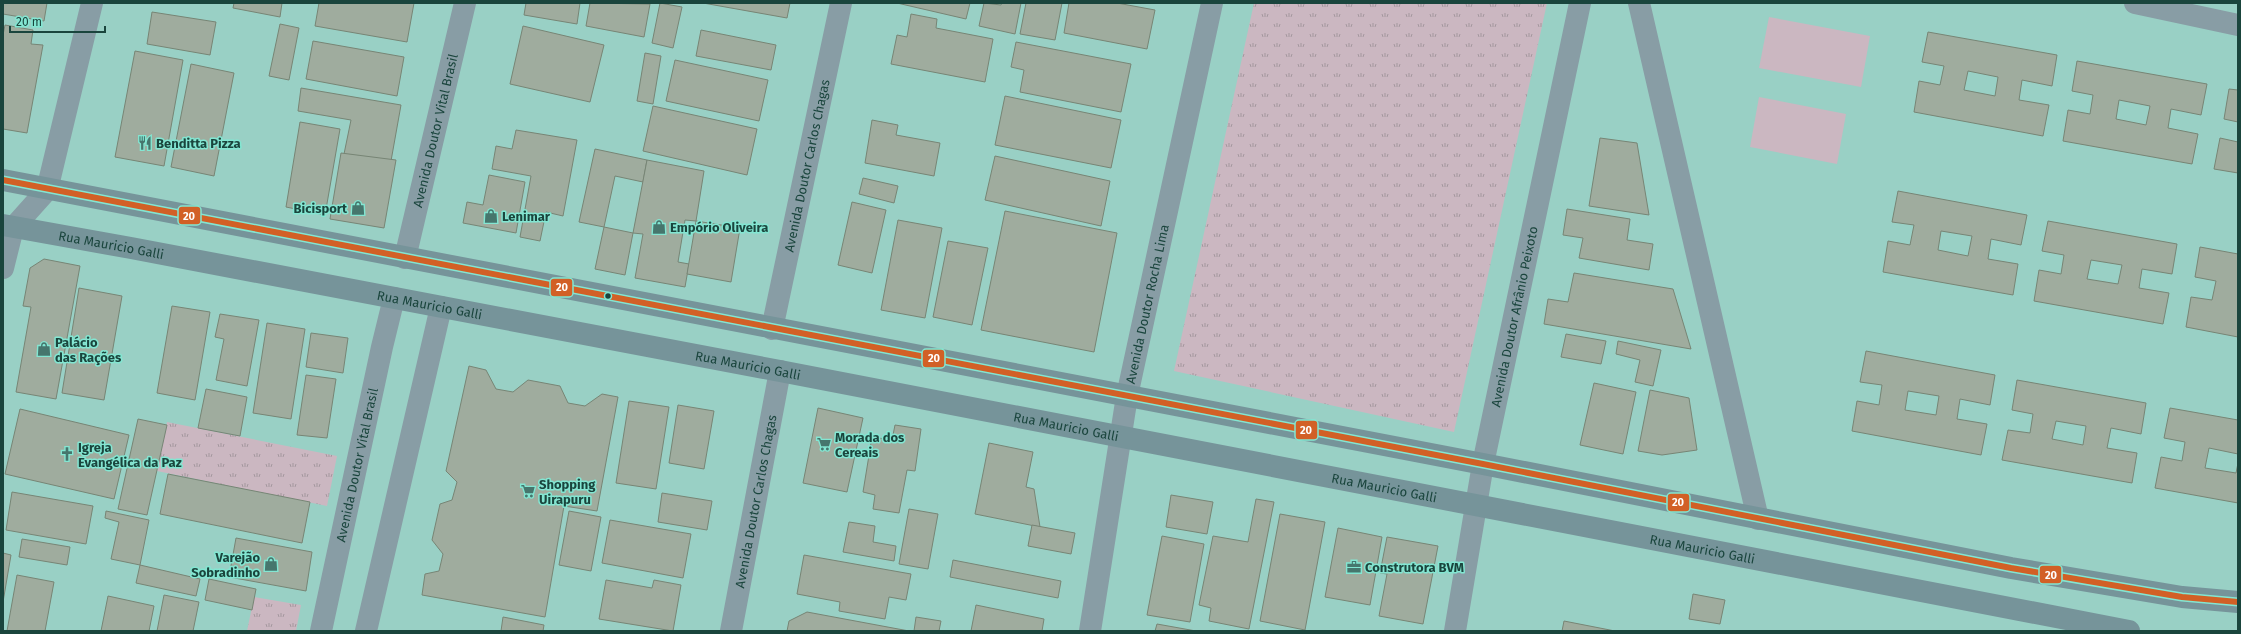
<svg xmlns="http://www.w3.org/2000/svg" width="2241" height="634" font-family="'Fira Sans',sans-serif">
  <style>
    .grass { fill: url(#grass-tufts) }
    .park { fill: #cbb7c1 }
    .building { fill: #9fac9e; stroke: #778575; fill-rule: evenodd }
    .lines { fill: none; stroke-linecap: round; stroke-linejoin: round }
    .minor { stroke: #889da5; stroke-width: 22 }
    .major { stroke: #76949a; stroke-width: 22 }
    .bus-1-casing { stroke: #83e6d2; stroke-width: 9 }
    .bus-1 { stroke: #d26026; stroke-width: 6 }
    .bus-dot { fill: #1a453d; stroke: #83e6d2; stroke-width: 1.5 }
    .labels { text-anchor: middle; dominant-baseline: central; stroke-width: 3; stroke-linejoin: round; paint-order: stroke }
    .street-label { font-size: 13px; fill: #1a453d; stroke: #83e6d2 }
    .poi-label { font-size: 13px; font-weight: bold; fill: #1a453d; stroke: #83e6d2; text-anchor: start }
    .line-badge { stroke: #83e6d2; stroke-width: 1.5 }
    .badge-label { font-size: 11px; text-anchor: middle; font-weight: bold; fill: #fff }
  </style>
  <defs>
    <pattern id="grass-tufts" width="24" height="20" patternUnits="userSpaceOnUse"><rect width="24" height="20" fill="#cbb7c1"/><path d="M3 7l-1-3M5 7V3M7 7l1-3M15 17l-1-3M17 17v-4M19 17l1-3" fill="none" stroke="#a4979e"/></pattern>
  </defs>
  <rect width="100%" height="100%" fill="#99d0c5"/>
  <g class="grass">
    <polygon points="1254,3 1547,3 1454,432 1174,371"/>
    <polygon points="167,422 337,456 327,506 157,471"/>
    <polygon points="254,597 301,605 296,631 247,631"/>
  </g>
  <g class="park">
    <polygon points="1769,17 1870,36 1861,87 1759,68"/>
    <polygon points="1759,97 1846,114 1837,164 1750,147"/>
  </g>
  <g class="building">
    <polygon points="3,3 47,3 44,21 3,14"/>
    <polygon points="234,3 282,3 280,17 233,8"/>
    <polygon points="319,3 414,3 407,42 315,26"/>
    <polygon points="526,3 580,3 577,24 524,15"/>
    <polygon points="590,3 650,4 644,37 586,26"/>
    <polygon points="660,3 682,7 673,48 652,43"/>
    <polygon points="703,3 790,3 787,18"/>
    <polygon points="897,3 970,3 966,19"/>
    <polygon points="984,3 1001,5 1002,3 1021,3 1015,34 979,26"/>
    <polygon points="1026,3 1062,3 1055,40 1020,34"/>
    <polygon points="1069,3 1117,3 1155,10 1147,49 1064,33"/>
    <polygon points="152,12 216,22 210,55 147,44"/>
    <polygon points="911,14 937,19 936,28 993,39 985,82 891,64 897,35 907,37"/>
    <polygon points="280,24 299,28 289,80 269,76"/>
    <polygon points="5,25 33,30 31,44 43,45 27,133 3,129 3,35"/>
    <polygon points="523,26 604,45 590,102 510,84"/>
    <polygon points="701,30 776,45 771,70 696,56"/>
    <path d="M1928 32 2057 55 2052 86 2022 80 2019 100 2049 105 2043 136 1914 112 1919 81 1940 85 1944 66 1922 62ZM1968 71 1998 77 1995 96 1964 90Z"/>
    <polygon points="313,41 404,57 397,96 306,79"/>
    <polygon points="1016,42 1131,64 1121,112 1020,92 1024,70 1011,67"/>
    <polygon points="135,51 183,60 164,166 115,157"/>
    <polygon points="645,53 661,56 653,104 637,101"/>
    <polygon points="675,60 768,80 759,121 666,101"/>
    <path d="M2077 61 2207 84 2201 115 2171 109 2168 128 2198 134 2192 164 2063 141 2068 110 2090 114 2093 95 2072 91ZM2119 100 2150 106 2146 125 2116 119Z"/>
    <polygon points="191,64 234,73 214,176 171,167"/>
    <polygon points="301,88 401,105 391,161 344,154 351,120 298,111"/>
    <polygon points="2229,89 2238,90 2238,122 2224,119"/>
    <polygon points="1005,96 1121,120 1111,168 995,145"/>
    <polygon points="653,106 757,129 747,175 643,151"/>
    <polygon points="872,120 898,125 896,135 940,143 934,176 865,163"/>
    <polygon points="300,122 340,129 325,215 286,207"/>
    <polygon points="516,130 577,140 563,216 546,212 540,241 520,237 531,176 492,169 496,146 512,149"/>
    <polygon points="1600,138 1637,143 1649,215 1589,206"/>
    <polygon points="2220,138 2238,142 2238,173 2214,169"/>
    <polygon points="595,149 647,160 643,182 615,176 604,227 579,222"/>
    <polygon points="341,153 396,160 384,228 330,219"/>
    <polygon points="995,156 1110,181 1101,226 985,200"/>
    <polygon points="647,160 704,171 696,221 685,220 678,262 689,264 685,287 635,278 643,234 633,233"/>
    <polygon points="489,175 525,182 516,233 463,223 467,202 483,205"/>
    <polygon points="863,178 898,186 894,203 859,194"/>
    <path d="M1898 191 2027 215 2021 245 1991 239 1988 259 2018 264 2013 295 1883 272 1888 241 1910 245 1914 225 1892 222ZM1941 231 1972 236 1968 256 1938 250Z"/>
    <polygon points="852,202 886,210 872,273 838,265"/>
    <polygon points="1567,209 1630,219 1627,240 1653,244 1649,270 1579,258 1583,238 1563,235"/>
    <polygon points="1005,211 1117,233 1094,352 981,330"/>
    <polygon points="898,220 942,228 925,318 881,310"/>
    <polygon points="696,221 740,228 731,282 687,274"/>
    <path d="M2048 221 2177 244 2172 274 2142 269 2139 288 2169 293 2163 324 2034 301 2039 270 2061 274 2064 255 2042 251ZM2091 260 2122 265 2118 284 2087 279Z"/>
    <polygon points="604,227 633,233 625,275 595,269"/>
    <polygon points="948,241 988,248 972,325 933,317"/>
    <polygon points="2200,247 2238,254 2238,337 2186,327 2191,297 2212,300 2216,281 2195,277"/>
    <polygon points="44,259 80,266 56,399 16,392 31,307 23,306 30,268"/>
    <polygon points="1574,273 1673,289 1691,349 1544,324 1548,299 1568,302"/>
    <polygon points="79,288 122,296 104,400 62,393"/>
    <polygon points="172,306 210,312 195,400 157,393"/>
    <polygon points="220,314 259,320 247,386 216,380 224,339 215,337"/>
    <polygon points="267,323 305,329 291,419 253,413"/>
    <polygon points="311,333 348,338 343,373 306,367"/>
    <polygon points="1566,334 1606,341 1601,364 1561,357"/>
    <polygon points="1618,341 1661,350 1653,386 1635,382 1640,360 1616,354"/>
    <path d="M1866 351 1995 375 1990 405 1960 399 1957 419 1987 424 1981 455 1852 431 1857 401 1879 405 1882 385 1860 382ZM1908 391 1939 396 1936 415 1905 410Z"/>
    <polygon points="469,366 486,370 496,389 513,392 528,380 560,386 568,403 585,406 602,394 618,397 597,511 564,506 545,617 422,595 425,574 439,571 443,554 432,540 440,504 452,500 457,482 446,471"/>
    <polygon points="306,375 336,379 327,438 297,435"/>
    <path d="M2017 380 2146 403 2141 434 2111 428 2107 448 2137 453 2132 483 2002 460 2008 430 2030 433 2033 414 2012 410ZM2056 421 2086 426 2083 445 2052 439Z"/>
    <polygon points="1594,383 1636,392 1623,454 1580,445"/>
    <polygon points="206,389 247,397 240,436 198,428"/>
    <polygon points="1650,390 1689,398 1697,450 1662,455 1638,451"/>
    <polygon points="629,401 669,407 656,489 616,483"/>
    <polygon points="678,405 714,411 704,469 669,463"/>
    <polygon points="818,408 863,418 847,492 803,483"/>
    <polygon points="2170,408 2238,420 2238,454 2209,448 2205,468 2236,473 2238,463 2238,503 2155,488 2161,457 2182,461 2185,442 2164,438"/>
    <polygon points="20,409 129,435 114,499 5,474"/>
    <polygon points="138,419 167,425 147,515 118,509"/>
    <polygon points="895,425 921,429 915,471 907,470 899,513 873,509 875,495 863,492 872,437 892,440"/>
    <polygon points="989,443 1033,452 1026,487 1034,489 1040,527 975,514"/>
    <polygon points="168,474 310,502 302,543 160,514"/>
    <polygon points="12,492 93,506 86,544 6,530"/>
    <polygon points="662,493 712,501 707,530 658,522"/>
    <polygon points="1171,495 1213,502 1207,534 1166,527"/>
    <polygon points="1256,499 1274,502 1249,629 1209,621 1211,608 1199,605 1213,536 1248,542"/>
    <polygon points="909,509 938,514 928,569 899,564"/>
    <polygon points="106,511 149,520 140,565 111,559 119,522 105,518"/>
    <polygon points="569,511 601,517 591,571 559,565"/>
    <polygon points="1280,514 1325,522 1305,630 1260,621"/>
    <polygon points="610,520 691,534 683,578 602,563"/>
    <polygon points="849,522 875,526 873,542 896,546 894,561 843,552"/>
    <polygon points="1032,525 1075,533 1071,554 1028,546"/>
    <polygon points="1338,528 1382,537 1370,605 1325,597"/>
    <polygon points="1162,536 1204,544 1190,622 1147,615"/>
    <polygon points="1387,537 1438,546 1423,624 1379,616 1387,574 1380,573"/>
    <polygon points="236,538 312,552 306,591 229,577"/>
    <polygon points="22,539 70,547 67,565 19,557"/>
    <polygon points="3,553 11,555 3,602"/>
    <polygon points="804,555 911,574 906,600 889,597 885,619 839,611 840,602 797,594"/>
    <polygon points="953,560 1061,581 1058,598 950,577"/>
    <polygon points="140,565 200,579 196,596 136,583"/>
    <polygon points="17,575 54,582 45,631 7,631"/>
    <polygon points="209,579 256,589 252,610 205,600"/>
    <polygon points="606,580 652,588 654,580 681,585 673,631 599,619"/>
    <polygon points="1693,594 1725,600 1720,624 1689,619"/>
    <polygon points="164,595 199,602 193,631 157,631"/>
    <polygon points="108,596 154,606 149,631 101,631"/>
    <polygon points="976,605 1044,619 1042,631 971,631"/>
    <polygon points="807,612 909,631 787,631 789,621"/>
    <polygon points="503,617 544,625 543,631 501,631"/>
    <polygon points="916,617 941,621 939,631 914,631"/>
    <polygon points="1564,621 1615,631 1562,631"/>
    <polygon points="1157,624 1196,631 1155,631"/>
  </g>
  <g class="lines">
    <g class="minor">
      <polyline points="1639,3 1758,519"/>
      <polyline points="2135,3 2238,25"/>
      <path id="s1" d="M405 258 465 3"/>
      <polyline points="3,268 13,228 47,190 92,3"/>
      <path id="s2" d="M772 329 841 3"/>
      <path id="s3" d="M321 631 382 347 394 298"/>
      <polyline points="366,631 441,307"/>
      <path id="s4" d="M731 631 780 371"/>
      <path id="s5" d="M1090 631 1127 396 1212 3"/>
      <path id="s6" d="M1455 631 1483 464 1580 3"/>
    </g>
    <g class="major">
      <polyline points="3,180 1483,464 2011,568 2182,597 2238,602"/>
      <path id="s7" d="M3 225 131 248 780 371 2129 631"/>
    </g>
    <defs>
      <polyline id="bus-1" points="3,180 1483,464 2011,568 2182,597 2238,602"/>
    </defs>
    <use href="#bus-1" class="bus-1-casing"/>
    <use href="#bus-1" class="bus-1"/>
  </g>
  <defs>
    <symbol id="restaurant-bare" viewBox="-9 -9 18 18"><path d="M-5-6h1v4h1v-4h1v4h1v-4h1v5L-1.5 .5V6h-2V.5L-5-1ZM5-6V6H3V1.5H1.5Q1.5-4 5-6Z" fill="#46766d" stroke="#83e6d2" stroke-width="2.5" paint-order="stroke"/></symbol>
    <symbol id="shop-bare" viewBox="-9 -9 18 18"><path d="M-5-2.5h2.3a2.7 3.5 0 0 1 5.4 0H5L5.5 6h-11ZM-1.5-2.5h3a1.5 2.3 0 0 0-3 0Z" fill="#46766d" stroke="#83e6d2" stroke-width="2.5" paint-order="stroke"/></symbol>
    <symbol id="supermarket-bare" viewBox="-9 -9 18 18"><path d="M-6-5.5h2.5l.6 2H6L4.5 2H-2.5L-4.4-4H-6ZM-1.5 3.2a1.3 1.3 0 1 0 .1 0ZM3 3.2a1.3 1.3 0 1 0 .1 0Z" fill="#46766d" stroke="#83e6d2" stroke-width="2.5" paint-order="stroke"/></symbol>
    <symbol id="church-bare" viewBox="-9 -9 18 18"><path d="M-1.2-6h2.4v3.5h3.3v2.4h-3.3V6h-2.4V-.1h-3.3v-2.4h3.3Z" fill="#46766d" stroke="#83e6d2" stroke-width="2.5" paint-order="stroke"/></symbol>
    <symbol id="office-bare" viewBox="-9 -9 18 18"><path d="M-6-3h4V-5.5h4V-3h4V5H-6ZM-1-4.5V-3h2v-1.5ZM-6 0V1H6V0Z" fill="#46766d" stroke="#83e6d2" stroke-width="2.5" paint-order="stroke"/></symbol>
  </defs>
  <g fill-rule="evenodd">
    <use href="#restaurant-bare" x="135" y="133" width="20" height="20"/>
    <use href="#shop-bare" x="348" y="198" width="20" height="20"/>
    <use href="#shop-bare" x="481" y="206" width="20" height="20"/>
    <use href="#shop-bare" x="649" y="217" width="20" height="20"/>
    <use href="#shop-bare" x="34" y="339" width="20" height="20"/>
    <use href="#supermarket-bare" x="814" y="434" width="20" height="20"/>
    <use href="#church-bare" x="57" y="444" width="20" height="20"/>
    <use href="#supermarket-bare" x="518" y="481" width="20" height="20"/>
    <use href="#shop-bare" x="261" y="554" width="20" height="20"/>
    <use href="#office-bare" x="1344" y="557" width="20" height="20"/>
  </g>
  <circle class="bus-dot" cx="608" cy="296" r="3.5"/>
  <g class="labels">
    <g class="street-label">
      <text stroke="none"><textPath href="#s1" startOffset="131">Avenida Doutor Vital Brasil</textPath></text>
      <text stroke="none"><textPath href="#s2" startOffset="167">Avenida Doutor Carlos Chagas</textPath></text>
      <text stroke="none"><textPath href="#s7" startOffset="110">Rua Mauricio Galli</textPath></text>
      <text stroke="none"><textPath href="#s5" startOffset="332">Avenida Doutor Rocha Lima</textPath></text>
      <text stroke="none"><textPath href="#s7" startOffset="434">Rua Mauricio Galli</textPath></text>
      <text stroke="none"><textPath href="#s6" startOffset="320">Avenida Doutor Afrânio Peixoto</textPath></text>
      <text stroke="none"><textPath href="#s7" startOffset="758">Rua Mauricio Galli</textPath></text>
      <text stroke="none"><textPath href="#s7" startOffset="1082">Rua Mauricio Galli</textPath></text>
      <text stroke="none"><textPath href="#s3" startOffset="170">Avenida Doutor Vital Brasil</textPath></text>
      <text stroke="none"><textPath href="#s7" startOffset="1406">Rua Mauricio Galli</textPath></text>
      <text stroke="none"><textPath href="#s4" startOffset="132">Avenida Doutor Carlos Chagas</textPath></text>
      <text stroke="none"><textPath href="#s7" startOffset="1730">Rua Mauricio Galli</textPath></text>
    </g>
    <g class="poi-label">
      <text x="156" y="143">Benditta Pizza</text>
      <text x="347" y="208" text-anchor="end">Bicisport</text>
      <text x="502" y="216">Lenimar</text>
      <text x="670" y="227">Empório Oliveira</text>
      <text x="55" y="342">Palácio<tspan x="55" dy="15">das Rações</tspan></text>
      <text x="835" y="437">Morada dos<tspan x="835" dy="15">Cereais</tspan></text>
      <text x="78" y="447">Igreja<tspan x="78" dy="15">Evangélica da Paz</tspan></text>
      <text x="539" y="484">Shopping<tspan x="539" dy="15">Uirapuru</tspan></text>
      <text x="260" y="557" text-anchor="end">Varejão<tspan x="260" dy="15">Sobradinho</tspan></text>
      <text x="1365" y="567">Construtora BVM</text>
    </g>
  </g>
  <g class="line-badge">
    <rect x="178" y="206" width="23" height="19" rx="4" fill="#d26026"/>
    <rect x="550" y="278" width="23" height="19" rx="4" fill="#d26026"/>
    <rect x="922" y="349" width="23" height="19" rx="4" fill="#d26026"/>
    <rect x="1295" y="420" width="23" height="20" rx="4" fill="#d26026"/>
    <rect x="1667" y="493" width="23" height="19" rx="4" fill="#d26026"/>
    <rect x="2039" y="565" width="23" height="19" rx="4" fill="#d26026"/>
  </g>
  <g class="badge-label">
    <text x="189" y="220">20</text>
    <text x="562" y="291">20</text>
    <text x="934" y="362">20</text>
    <text x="1306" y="434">20</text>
    <text x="1678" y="506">20</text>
    <text x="2051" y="579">20</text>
  </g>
  <rect width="2241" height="634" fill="none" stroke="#1a453d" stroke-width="8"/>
  <path d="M10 26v6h95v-6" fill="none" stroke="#1a453d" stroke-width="2"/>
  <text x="16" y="26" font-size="12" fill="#1a453d" stroke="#83e6d2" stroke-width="3" paint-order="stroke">20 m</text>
</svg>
